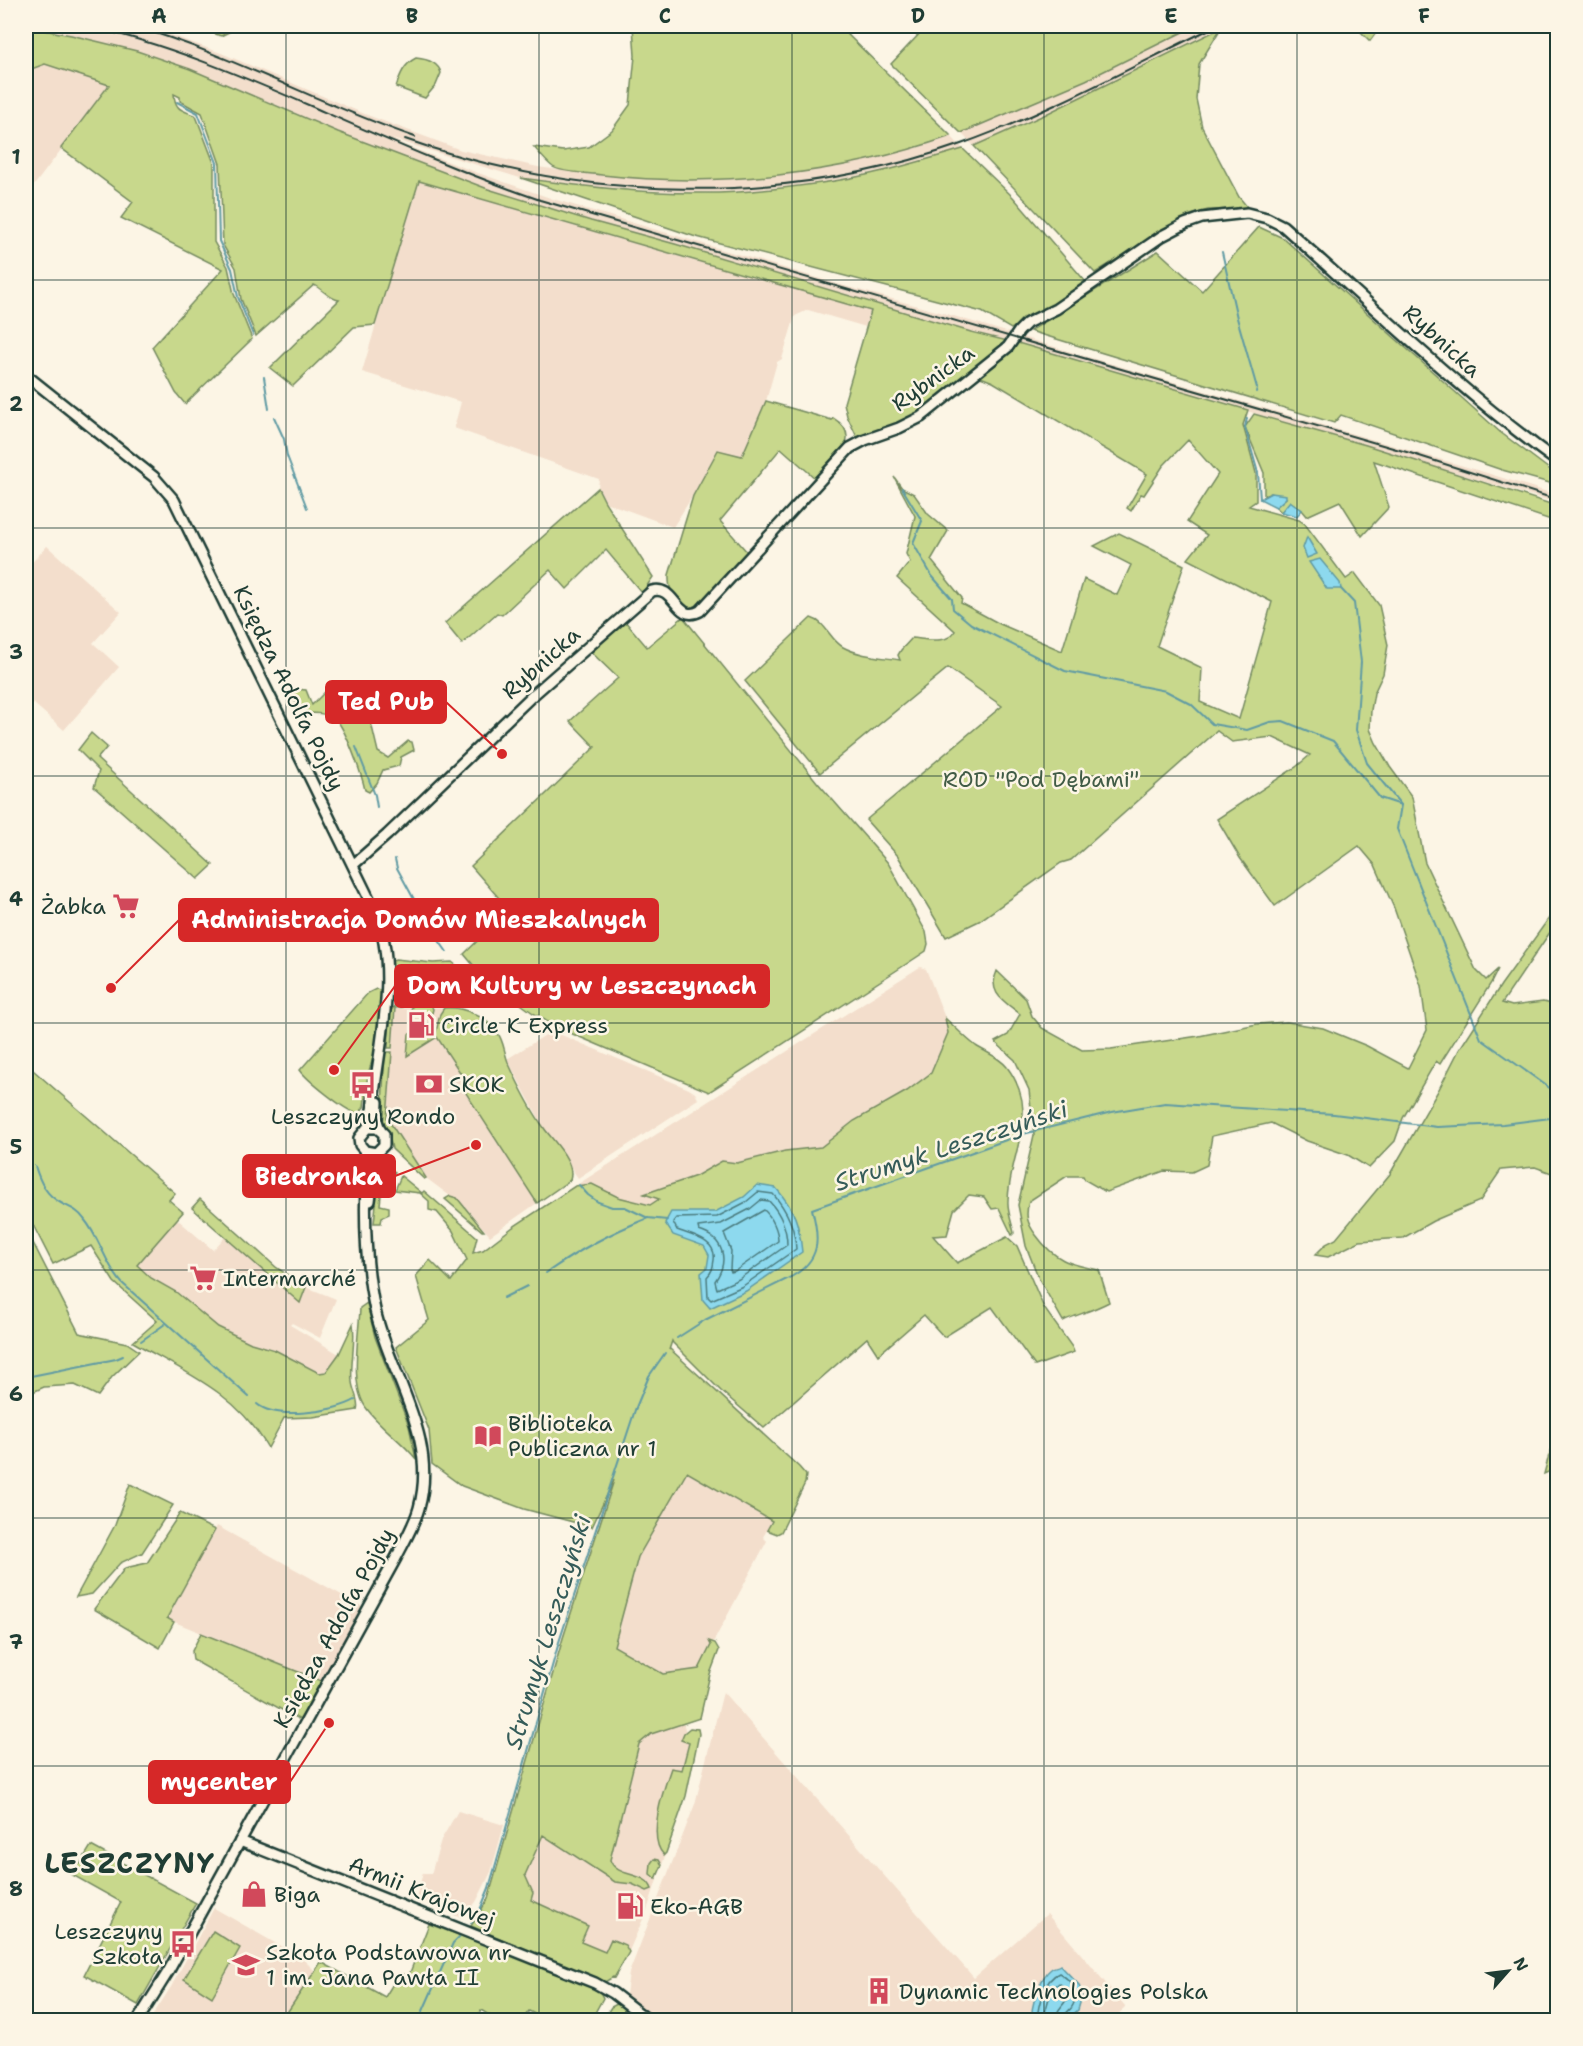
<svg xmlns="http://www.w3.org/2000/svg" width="1583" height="2046" font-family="'Shantell Sans',sans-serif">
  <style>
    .built { fill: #f3decc }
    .green { fill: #c8d88c; stroke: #748a60; stroke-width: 1.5 }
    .water { fill: #8dd9ee; stroke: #619ba4; stroke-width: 1.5 }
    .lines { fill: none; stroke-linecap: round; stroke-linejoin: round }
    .shore { stroke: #4b7b7e; stroke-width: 1.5 }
    .stream { stroke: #619ba4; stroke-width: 2 }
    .secondary-casing { stroke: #1f3d34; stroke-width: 14 }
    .secondary { stroke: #fcf5e5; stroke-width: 9 }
    .rail { stroke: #1f3d34; stroke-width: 2 }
    .grid { fill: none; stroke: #1f3d34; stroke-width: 1.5; stroke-opacity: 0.55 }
    .labels { text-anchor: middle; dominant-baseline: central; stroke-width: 5; stroke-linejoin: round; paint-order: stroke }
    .street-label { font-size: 22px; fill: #1f3d34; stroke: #fcf5e5 }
    .park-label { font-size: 22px; fill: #415c46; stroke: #fcf5e5 }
    .poi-label { font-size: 22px; fill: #1f3d34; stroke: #fcf5e5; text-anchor: start }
    .water-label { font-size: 24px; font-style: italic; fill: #355c59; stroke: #fcf5e5 }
    .district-label { font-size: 28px; font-weight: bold; letter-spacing: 1.5px; fill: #1f3d34; stroke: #fcf5e5 }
    .leader { fill: none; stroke: #d62828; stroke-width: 2 }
    .callout-dot { fill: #d62828; stroke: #fcf5e5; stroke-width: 2 }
    .callout { fill: #d62828; stroke: #d62828; stroke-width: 2 }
    .callout-label { font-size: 24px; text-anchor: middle; font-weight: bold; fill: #fff }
    .neatline { fill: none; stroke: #1f3d34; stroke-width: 2 }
    .grid-label { font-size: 20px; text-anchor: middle; font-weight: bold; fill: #1f3d34 }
  </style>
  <rect width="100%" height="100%" fill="#fcf5e5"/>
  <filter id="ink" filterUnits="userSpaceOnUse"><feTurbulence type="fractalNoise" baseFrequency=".0167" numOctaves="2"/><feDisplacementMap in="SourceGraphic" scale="12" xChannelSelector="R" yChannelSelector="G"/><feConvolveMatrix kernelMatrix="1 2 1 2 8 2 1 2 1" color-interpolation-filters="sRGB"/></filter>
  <g filter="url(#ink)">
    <g class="built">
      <polygon points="26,26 146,26 221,53 367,115 461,150 538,167 574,172 624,177 694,180 765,177 821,169 920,147 951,136 963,149 899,167 823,183 749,191 694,193 578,186 520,178 392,139 404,145 478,173 553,199 841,285 947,314 1081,355 1477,470 1557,495 1557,503 1018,343 971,332 675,244 591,221 488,189 338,132 190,69 137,51 26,27"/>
      <polygon points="1195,26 1226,26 1044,115 974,146 961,133 1086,80"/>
      <polygon points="45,64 110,85 26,196 26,71"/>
      <polygon points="418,181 871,311 866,327 808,310 795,316 782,359 777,362 766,401 742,457 718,450 699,486 673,527 605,502 598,488 599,479 454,428 461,402 362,372"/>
      <polygon points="47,546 121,612 93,643 119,667 64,730 26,697 26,569"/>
      <polygon points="920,967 926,969 945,1018 948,1033 931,1073 907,1091 854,1121 821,1147 785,1151 737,1163 722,1161 650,1205 618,1197 592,1184 575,1186"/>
      <polygon points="397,983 466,995 463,1020 470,1086 465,1090 537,1203 490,1236 457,1198 450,1196 426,1178 387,1118"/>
      <polygon points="552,1031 689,1089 695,1093 698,1099 578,1178 543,1126 507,1059"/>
      <polygon points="177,1219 213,1250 225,1237 299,1302 306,1287 336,1299 320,1338 292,1323 290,1325 339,1354 324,1378 218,1327 176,1292 151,1278 136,1265"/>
      <polygon points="687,1471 772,1521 763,1537 767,1541 699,1669 663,1674 613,1646 638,1557"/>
      <polygon points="217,1526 365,1608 321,1681 167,1619"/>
      <polygon points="723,1692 974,1978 1047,1914 1126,2007 1112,2020 651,2020 626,1995 629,1973 695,1804"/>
      <polygon points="683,1722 689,1743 682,1771 671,1768 657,1839 666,1853 647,1910 625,1960 579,1941 529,1903 525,1875 542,1835 615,1882 604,1869 638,1742 646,1733"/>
      <polygon points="458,1811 504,1825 491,1872 476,1902 462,1918 442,1910 439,1905 432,1902 415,1901 423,1873 431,1874 441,1840"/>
      <polygon points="214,1908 303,1959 315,1971 282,2020 161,2020 153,2015 171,1987"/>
    </g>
    <g class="green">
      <polygon points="193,26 241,26 221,36"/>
      <path d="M633 26H839L951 136C840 175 718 188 602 175 590 173 562 173 553 167 546 162 539 153 534 147L563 151 589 147 612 130 630 105 635 56Z"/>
      <polygon points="921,26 1195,26 1086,80 961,133 891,64 924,29"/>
      <polygon points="1355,26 1381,26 1370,41"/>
      <path d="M26 27 71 35 137 51 190 69 338 132 488 189 591 221 675 244 971 332 1008 341 914 417 896 426 858 439 847 416 844 403 871 311 419 181 375 325 354 327 293 386 270 368 339 300C329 299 323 289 314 285L256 336 241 299 236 268 223 245 220 164 202 113 180 101V97L174 94C175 111 183 110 196 116L214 163V242L228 267 234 294 252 339 185 404 176 393 152 347 223 269 121 218 133 202 61 148 109 85 45 64 26 71Z"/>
      <polygon points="1221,28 1199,64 1196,99 1202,127 1239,197 1249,209 1208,210 1187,216 1095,273 974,146 1044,115"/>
      <path d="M416 58C427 59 438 62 441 73L436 85 425 98 396 87C400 75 404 64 416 58Z"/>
      <path d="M963 149 1013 197 1086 282 1055 304 1011 329 982 312 693 236 521 178C578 186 636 193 694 193 736 194 779 189 821 183 869 177 917 162 963 149Z"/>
      <polygon points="1259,227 1283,238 1500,432 1557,475 1557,485 1502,470 1341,415 1334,423 1030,331 1158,251 1202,291"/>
      <path d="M1018 343 1248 410 1243 425 1256 473V501L1249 506 1299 520 1305 524 1346 579 1355 573 1379 605 1388 645 1383 674 1374 693 1371 710 1370 729 1376 743 1390 767 1412 797 1425 863 1476 970 1486 980 1498 969 1491 983 1440 1064 1436 1061 1403 1118 1395 1141 1369 1168 1348 1155 1307 1141 1271 1123 1212 1136 1207 1165 1192 1172 1164 1171 1106 1192 1085 1180 1083 1176H1067L1029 1201C1025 1216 1027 1223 1036 1235 1055 1261 1069 1264 1099 1270L1109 1302C1094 1310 1079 1314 1063 1321L1039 1279 1026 1246 1018 1205 1034 1135 1029 1090 1015 1060 995 1042 1008 1035 1020 1014C1004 1001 987 993 997 971L1026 999 1032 1016 1042 1028 1082 1050 1111 1049 1199 1036 1257 1024 1287 1022 1323 1028 1367 1046 1408 1068 1427 1030 1421 986 1394 908 1375 865 1359 846 1275 906 1240 858 1217 819 1296 767 1310 755 1272 737 1232 742 1217 731 1071 860 1061 863 979 921 946 937 898 856 866 820 1002 706 948 668 820 773 745 681 811 618C826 622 830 640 843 647 859 656 882 657 900 660L898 655 901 650 912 638C926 639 947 645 955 631L897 578 910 562 906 554 915 516 894 477 902 488 914 494 928 514 948 531 931 560 962 598 961 603 1000 624 1062 651 1084 579 1117 595 1131 565 1094 546 1119 533 1184 565 1157 646 1202 668 1200 702 1239 719 1272 602 1188 559 1207 535 1187 522 1218 474 1188 440 1163 466 1144 495 1141 494 1131 511 1127 508 1147 474 993 382 978 376Z"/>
      <path d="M766 401 832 420 833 418C866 438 833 461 816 479L781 448 720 521 748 553 701 607 687 611C676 598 668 593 669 575L693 496 718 450 742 456Z"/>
      <polygon points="1254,414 1366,445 1557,506 1557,522 1374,461 1389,507 1362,536 1340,501 1307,516 1302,510 1290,502 1281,512 1276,507 1286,498 1271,493 1264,496 1264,473 1245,427"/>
      <polygon points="598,488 605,502 653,577 642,593 606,550 567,589 550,570 502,615 497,613 462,644 445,623"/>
      <polygon points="683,617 817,782 888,863 926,932 928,944 926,951 911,961 709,1092 556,1027 533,1013 503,991 495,991 464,954 506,913 505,905 471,866 595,747 570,721 618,678 590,651 624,620 647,647"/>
      <path d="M342 685 357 704 362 705 369 714 378 752 388 758 408 741 412 742 414 750 401 757 399 766 383 770 377 783 369 792 365 790C362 776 345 725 334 718 326 713 315 713 306 713L292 698 295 689 306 690 312 705 331 686Z"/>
      <polygon points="91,733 107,747 97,759 213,865 198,879 94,787 99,771 78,750"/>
      <polygon points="1557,913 1557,922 1502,1003 1512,1006 1543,1002 1557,1005 1557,1175 1535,1167 1501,1170 1480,1201 1433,1221 1403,1238 1360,1241 1328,1257 1315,1255 1326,1244 1336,1239 1390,1174 1438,1091 1459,1050 1501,985 1552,914"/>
      <path d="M395 959 433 963 452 962C463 970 479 988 481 1002L474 1005 465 1002V995L409 985 407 992C390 989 391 977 391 962Z"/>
      <path d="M376 989 380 990 381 994 375 1052 368 1074 364 1107 361 1111 356 1113C344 1110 307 1080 300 1070L368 993Z"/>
      <polygon points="418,1003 431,1005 433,1009 432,1013 427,1016 413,1013 411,1010 412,1006"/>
      <polygon points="395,1005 402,1005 402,1007 395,1008 392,1048 388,1048 390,1012"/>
      <path d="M444 1008C463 1006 486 1017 497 1032 504 1041 504 1052 508 1062 518 1084 530 1108 544 1128 553 1141 576 1162 570 1180L537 1203 464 1090 469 1086 437 1037 407 1056 409 1034 436 1032 440 1014Z"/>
      <path d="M945 1018C955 1027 965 1038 976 1046 987 1053 999 1057 1007 1067 1042 1114 1009 1151 1008 1201 1007 1211 1012 1223 1014 1233L1012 1235 999 1208 992 1209 984 1197 969 1195 954 1210 947 1235 933 1236 957 1263 1007 1237 1017 1246 1044 1308 1072 1347 1074 1352 1035 1366 992 1307 944 1337 924 1315 878 1355 867 1338 764 1428 721 1391 673 1343 672 1341 669 1350 670 1349 799 1467 806 1475 805 1483 781 1532 777 1534 767 1530 772 1521 687 1472 638 1557 614 1646 663 1674 699 1669 711 1645 709 1641 715 1643 719 1650 710 1674 700 1718 651 1734 639 1744 610 1860C617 1879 645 1870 652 1889L647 1891 632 1884 615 1882 543 1835 525 1875 533 1893 531 1900 588 1926 581 1942 605 1952 611 1939 625 1945 629 1952 614 1978 613 1977 605 1982 471 1926 488 1899 563 1638 614 1480 592 1527 524 1509 462 1486 432 1464 429 1430 396 1347 429 1320 416 1276 430 1260 451 1281 467 1260 453 1231 437 1212 429 1210V1201L420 1193 395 1190 401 1176 422 1193 424 1191 477 1237 473 1253 483 1250 513 1227 575 1186 592 1184 618 1197 650 1205 659 1199 644 1194 696 1176 722 1161 737 1163 785 1151 821 1147 854 1121 907 1091 931 1073 948 1033Z"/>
      <polygon points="385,1052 392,1052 387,1118 426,1178 424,1179 392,1149 389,1135 381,1123"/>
      <path d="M26 1064 175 1193 169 1200 183 1212 137 1265 151 1278 176 1292 218 1327 251 1343 275 1350 319 1373 326 1372 339 1354 353 1324C356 1343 350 1363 352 1382 353 1391 360 1402 357 1410L313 1417 284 1418 268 1448C237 1393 185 1372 133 1342L157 1321 114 1282 91 1246 53 1264 26 1211Z"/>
      <polygon points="390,1169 395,1172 392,1176 383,1176 380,1205 389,1207 389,1214 382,1217 381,1223 374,1223 379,1176 382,1171"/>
      <polygon points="450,1196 457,1198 484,1231 482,1231 445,1199"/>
      <polygon points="200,1199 277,1268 306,1287 300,1303 192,1208"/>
      <polygon points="26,1229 79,1333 127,1343 139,1351 112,1377 98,1396 75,1385 44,1387 26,1395"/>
      <path d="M367 1303 375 1337 409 1426 416 1459C402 1441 381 1428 367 1409 349 1386 359 1337 360 1308Z"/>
      <polygon points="1557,1438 1557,1468 1544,1474 1549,1455"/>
      <polygon points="130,1484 173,1505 142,1553 120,1563 92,1594 76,1597 115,1525"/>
      <polygon points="180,1513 215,1530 167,1618 174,1622 160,1648 94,1609 125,1568 147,1563"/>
      <polygon points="201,1633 321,1681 300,1720 193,1660 192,1651"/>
      <path d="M690 1728 698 1729 699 1734 686 1796 666 1853 664 1855C646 1838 664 1788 671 1768L682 1770 689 1743 681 1740 684 1733Z"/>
      <polygon points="91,1846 196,1903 138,2005 84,1975 121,1902 69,1873 74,1863 80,1864"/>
      <polygon points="654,1859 659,1860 662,1865 656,1879 650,1874 651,1863"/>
      <polygon points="429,1924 584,1981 600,1992 603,1998 591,2020 546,2020 529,2011 522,2020 497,2020 481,2010 474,2020 282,2020 321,1962 385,1997 399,1974 409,1975"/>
      <polygon points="213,1931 240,1948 212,1997 184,1979"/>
      <polygon points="619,2003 642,2020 603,2020 611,2007"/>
    </g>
    <g class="water">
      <polygon points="1271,493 1286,495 1286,498 1276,507 1260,499"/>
      <polygon points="1290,501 1302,510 1297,516 1281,512"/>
      <polygon points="1307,537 1317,554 1307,558 1303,548"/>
      <polygon points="1320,559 1340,583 1341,589 1327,589 1309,562"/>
      <path d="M757 1185 776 1188C795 1210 799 1223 802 1252L746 1291 710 1308 703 1300 701 1273 707 1268 709 1255 704 1246 673 1235 665 1223 671 1212H715L744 1197Z"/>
      <path d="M1060 1965 1079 1985 1082 1996 1078 2010 1066 2020H1032C1030 2008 1040 1977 1051 1969 1053 1967 1057 1967 1060 1965Z"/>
    </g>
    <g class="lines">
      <g class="shore">
        <path d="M758 1192 773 1194C787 1210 795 1227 796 1249L743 1286 711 1300 708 1297 707 1277C712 1272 713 1268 714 1260 717 1240 692 1236 677 1230L673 1222 676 1218 717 1217 746 1202Z"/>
        <path d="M761 1200 769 1201C780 1213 787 1229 787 1245L739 1279 717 1289 715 1281C730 1260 723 1238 699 1231L698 1227 721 1224 750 1209Z"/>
        <path d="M764 1210C772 1217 778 1230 778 1241L735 1271 731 1272 730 1269 731 1251 724 1233Z"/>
        <path d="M1037 2020C1038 2006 1044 1979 1059 1973 1070 1979 1080 1992 1073 2005 1070 2012 1064 2012 1063 2020"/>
        <path d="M1044 2020C1045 2010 1050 1989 1059 1983 1080 2000 1056 2003 1055 2020"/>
      </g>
      <g class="stream">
        <polyline points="177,102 198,113 217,163 219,241 232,269 238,297 253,335"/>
        <polyline points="1222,252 1237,318 1257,388 1256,392"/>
        <polyline points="264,377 269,409"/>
        <polyline points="274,417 284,439 287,456 307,508"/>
        <polyline points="1247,418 1245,427 1258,473 1260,499"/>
        <polyline points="902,488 922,521 913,543 932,576 952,599 953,609 971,624 1065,671 1166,691 1191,704 1212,724 1247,730 1270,722 1283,721 1333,741 1380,798 1401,805"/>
        <polyline points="1341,589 1354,603 1361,662 1356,730 1367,763 1401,805 1397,829 1481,1039 1558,1094"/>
        <polyline points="356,747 375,795 377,807"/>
        <polyline points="395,859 397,868 428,925 447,952"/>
        <path d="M35 1166C40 1182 46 1195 61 1203 70 1208 78 1210 84 1219 100 1238 105 1264 122 1283L249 1397"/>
        <polyline points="579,1185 588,1195 598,1202 612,1207 625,1207 648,1218 667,1220"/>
        <path d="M546 1273C581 1249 608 1234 648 1218"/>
        <polyline points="503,1298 527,1286"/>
        <path d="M677 1338 705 1320 791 1277C821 1260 820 1239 812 1209L1023 1134 1112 1112 1165 1103 1334 1114 1437 1127 1503 1124 1558 1117"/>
        <polyline points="141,1341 165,1324"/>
        <polyline points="26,1377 116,1359 123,1356"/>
        <path d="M257 1404C275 1420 335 1412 355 1400"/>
        <polyline points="471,1923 480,1910 489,1888 559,1642 635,1410 649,1376 665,1353"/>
        <polyline points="419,2020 453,1943 459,1937"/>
      </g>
      <defs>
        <g id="secondary">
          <path d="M26 375 154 477 174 500 375 911C402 975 375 1057 371 1123L359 1138 360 1145 365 1151 376 1153 384 1145V1134L377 1128H367"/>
          <path d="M353 865 387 835 532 696 652 591C675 584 676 624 700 611L850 448 865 440 899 428 921 417 1008 347 1019 331 1027 323 1056 309 1162 236 1185 224 1202 218 1247 213 1267 218 1283 226C1373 306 1460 391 1558 462"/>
          <polyline points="378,1102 377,1121 380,1129"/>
          <polyline points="370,1201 376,1153"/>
          <polyline points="240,1841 595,1983 613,1993 648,2020"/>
          <path d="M138 2020 168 1972 396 1558C404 1542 414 1526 419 1508 439 1437 390 1376 375 1310 364 1261 364 1209 367 1159L365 1151"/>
        </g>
      </defs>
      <use href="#secondary" class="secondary-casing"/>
      <use href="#secondary" class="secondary"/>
      <g class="rail">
        <path d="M86 26C165 43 239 75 313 107 388 140 462 173 540 200L1410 453 1558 500"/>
        <path d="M133 26C230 54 319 104 415 137"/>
        <path d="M405 139C583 202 783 207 961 144 1048 113 1133 66 1216 26"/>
      </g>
    </g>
  </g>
  <path class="grid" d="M286 26V2020M539 26V2020M792 26V2020M1044 26V2020M1297 26V2020M26 280H1558M26 528H1558M26 776H1558M26 1023H1558M26 1270H1558M26 1518H1558M26 1766H1558"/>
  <defs>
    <symbol id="supermarket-bare" viewBox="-9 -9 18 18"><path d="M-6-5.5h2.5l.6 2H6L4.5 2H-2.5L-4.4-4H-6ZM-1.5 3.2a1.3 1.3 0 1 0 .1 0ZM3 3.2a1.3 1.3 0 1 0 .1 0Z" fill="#d1495b" stroke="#fcf5e5" stroke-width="2.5" paint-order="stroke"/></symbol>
    <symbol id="fuel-bare" viewBox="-9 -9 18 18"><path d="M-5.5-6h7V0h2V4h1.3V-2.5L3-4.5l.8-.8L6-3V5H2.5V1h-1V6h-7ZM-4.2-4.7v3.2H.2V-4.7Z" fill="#d1495b" stroke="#fcf5e5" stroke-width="2.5" paint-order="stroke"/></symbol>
    <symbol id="bank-bare" viewBox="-9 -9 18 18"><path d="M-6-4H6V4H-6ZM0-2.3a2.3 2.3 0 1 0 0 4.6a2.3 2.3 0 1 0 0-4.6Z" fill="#d1495b" stroke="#fcf5e5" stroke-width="2.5" paint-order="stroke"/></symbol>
    <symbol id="bus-bare" viewBox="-9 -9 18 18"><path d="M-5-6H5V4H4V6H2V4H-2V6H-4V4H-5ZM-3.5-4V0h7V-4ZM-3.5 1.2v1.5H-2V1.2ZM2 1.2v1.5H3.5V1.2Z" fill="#d1495b" stroke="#fcf5e5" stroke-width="2.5" paint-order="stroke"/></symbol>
    <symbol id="library-bare" viewBox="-9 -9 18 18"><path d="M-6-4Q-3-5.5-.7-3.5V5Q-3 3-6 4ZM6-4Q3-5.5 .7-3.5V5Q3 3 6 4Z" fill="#d1495b" stroke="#fcf5e5" stroke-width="2.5" paint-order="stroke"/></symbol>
    <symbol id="shop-bare" viewBox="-9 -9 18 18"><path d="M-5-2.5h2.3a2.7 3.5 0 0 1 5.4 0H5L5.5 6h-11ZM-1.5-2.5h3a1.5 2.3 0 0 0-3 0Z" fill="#d1495b" stroke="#fcf5e5" stroke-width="2.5" paint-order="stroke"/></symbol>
    <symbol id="school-bare" viewBox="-9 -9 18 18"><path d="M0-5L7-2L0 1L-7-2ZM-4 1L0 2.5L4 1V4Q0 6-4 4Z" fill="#d1495b" stroke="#fcf5e5" stroke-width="2.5" paint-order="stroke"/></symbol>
    <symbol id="building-bare" viewBox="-9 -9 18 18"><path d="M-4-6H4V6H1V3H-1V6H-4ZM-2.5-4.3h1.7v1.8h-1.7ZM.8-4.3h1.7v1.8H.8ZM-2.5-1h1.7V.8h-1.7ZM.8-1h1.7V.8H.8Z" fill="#d1495b" stroke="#fcf5e5" stroke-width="2.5" paint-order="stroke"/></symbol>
  </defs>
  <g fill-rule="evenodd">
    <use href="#supermarket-bare" x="107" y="887" width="38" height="38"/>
    <use href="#fuel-bare" x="402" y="1006" width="38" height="38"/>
    <use href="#bank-bare" x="410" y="1065" width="38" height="38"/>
    <use href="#bus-bare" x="344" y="1066" width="38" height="38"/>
    <use href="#supermarket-bare" x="184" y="1259" width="38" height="38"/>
    <use href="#library-bare" x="469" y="1417" width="38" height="38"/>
    <use href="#shop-bare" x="235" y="1875" width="38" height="38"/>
    <use href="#fuel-bare" x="611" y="1887" width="38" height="38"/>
    <use href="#bus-bare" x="164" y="1925" width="38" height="38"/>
    <use href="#school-bare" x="227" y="1946" width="38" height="38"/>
    <use href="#building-bare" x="860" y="1972" width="38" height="38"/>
  </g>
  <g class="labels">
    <g class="street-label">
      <text transform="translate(1442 341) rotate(42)">Rybnicka</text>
      <text transform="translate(933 378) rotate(-36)">Rybnicka</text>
      <text transform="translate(541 663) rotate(-42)">Rybnicka</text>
      <text transform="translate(289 688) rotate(64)">Księdza Adolfa Pojdy</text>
      <text transform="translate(334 1628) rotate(-61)">Księdza Adolfa Pojdy</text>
      <text transform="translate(422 1892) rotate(22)">Armii Krajowej</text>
    </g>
    <g class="park-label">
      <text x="1041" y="779">ROD "Pod Dębami"</text>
    </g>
    <g class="poi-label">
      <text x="106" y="906" text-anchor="end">Żabka</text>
      <text x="441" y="1025">Circle K Express</text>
      <text x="449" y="1084">SKOK</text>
      <text x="363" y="1116" text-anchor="middle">Leszczyny Rondo</text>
      <text x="223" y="1278">Intermarché</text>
      <text x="508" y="1423">Biblioteka<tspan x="508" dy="25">Publiczna nr 1</tspan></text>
      <text x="274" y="1894">Biga</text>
      <text x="650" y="1906">Eko-AGB</text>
      <text x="163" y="1931" text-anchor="end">Leszczyny<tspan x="163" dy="25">Szkoła</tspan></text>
      <text x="266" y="1952">Szkoła Podstawowa nr<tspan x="266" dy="25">1 im. Jana Pawła II</tspan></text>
      <text x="899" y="1991">Dynamic Technologies Polska</text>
    </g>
    <g class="water-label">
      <text transform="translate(951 1146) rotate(-18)">Strumyk Leszczyński</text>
      <text transform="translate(548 1632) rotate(-73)">Strumyk Leszczyński</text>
    </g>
    <g class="district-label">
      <text x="130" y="1863">LESZCZYNY</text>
    </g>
  </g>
  <path class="leader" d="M502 754L446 702M111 988L179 920M334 1070L395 986M476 1145L395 1176M329 1723L290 1782"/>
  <g class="callout-dot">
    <circle cx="502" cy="754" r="6"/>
    <circle cx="111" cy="988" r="6"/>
    <circle cx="334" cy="1070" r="6"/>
    <circle cx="476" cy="1145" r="6"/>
    <circle cx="329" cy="1723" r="6"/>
  </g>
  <g class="callout">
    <rect x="326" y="681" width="120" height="42" rx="6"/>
    <rect x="179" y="899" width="479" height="42" rx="6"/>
    <rect x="395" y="965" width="374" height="42" rx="6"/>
    <rect x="243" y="1155" width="152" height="42" rx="6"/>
    <rect x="149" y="1761" width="141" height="42" rx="6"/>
  </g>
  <g class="callout-label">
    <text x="386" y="710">Ted Pub</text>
    <text x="419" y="928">Administracja Domów Mieszkalnych</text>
    <text x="582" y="994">Dom Kultury w Leszczynach</text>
    <text x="319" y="1185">Biedronka</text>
    <text x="219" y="1790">mycenter</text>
  </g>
  <rect width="1583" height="2046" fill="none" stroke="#fcf5e5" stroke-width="66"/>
  <g transform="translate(1508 1971) rotate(62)" stroke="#fcf5e5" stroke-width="4.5" paint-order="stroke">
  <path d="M0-4.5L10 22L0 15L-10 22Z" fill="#1f3d34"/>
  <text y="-9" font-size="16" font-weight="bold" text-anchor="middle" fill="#1f3d34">N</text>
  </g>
  <rect x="33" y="33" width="1517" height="1980" class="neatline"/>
  <g class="grid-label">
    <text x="159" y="23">A</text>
    <text x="412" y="23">B</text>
    <text x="665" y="23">C</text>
    <text x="918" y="23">D</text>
    <text x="1171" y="23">E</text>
    <text x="1424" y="23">F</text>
    <text x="16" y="164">1</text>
    <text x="16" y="411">2</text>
    <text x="16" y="659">3</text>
    <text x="16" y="906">4</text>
    <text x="16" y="1154">5</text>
    <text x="16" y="1401">6</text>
    <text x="16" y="1649">7</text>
    <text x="16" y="1896">8</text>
  </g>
</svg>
